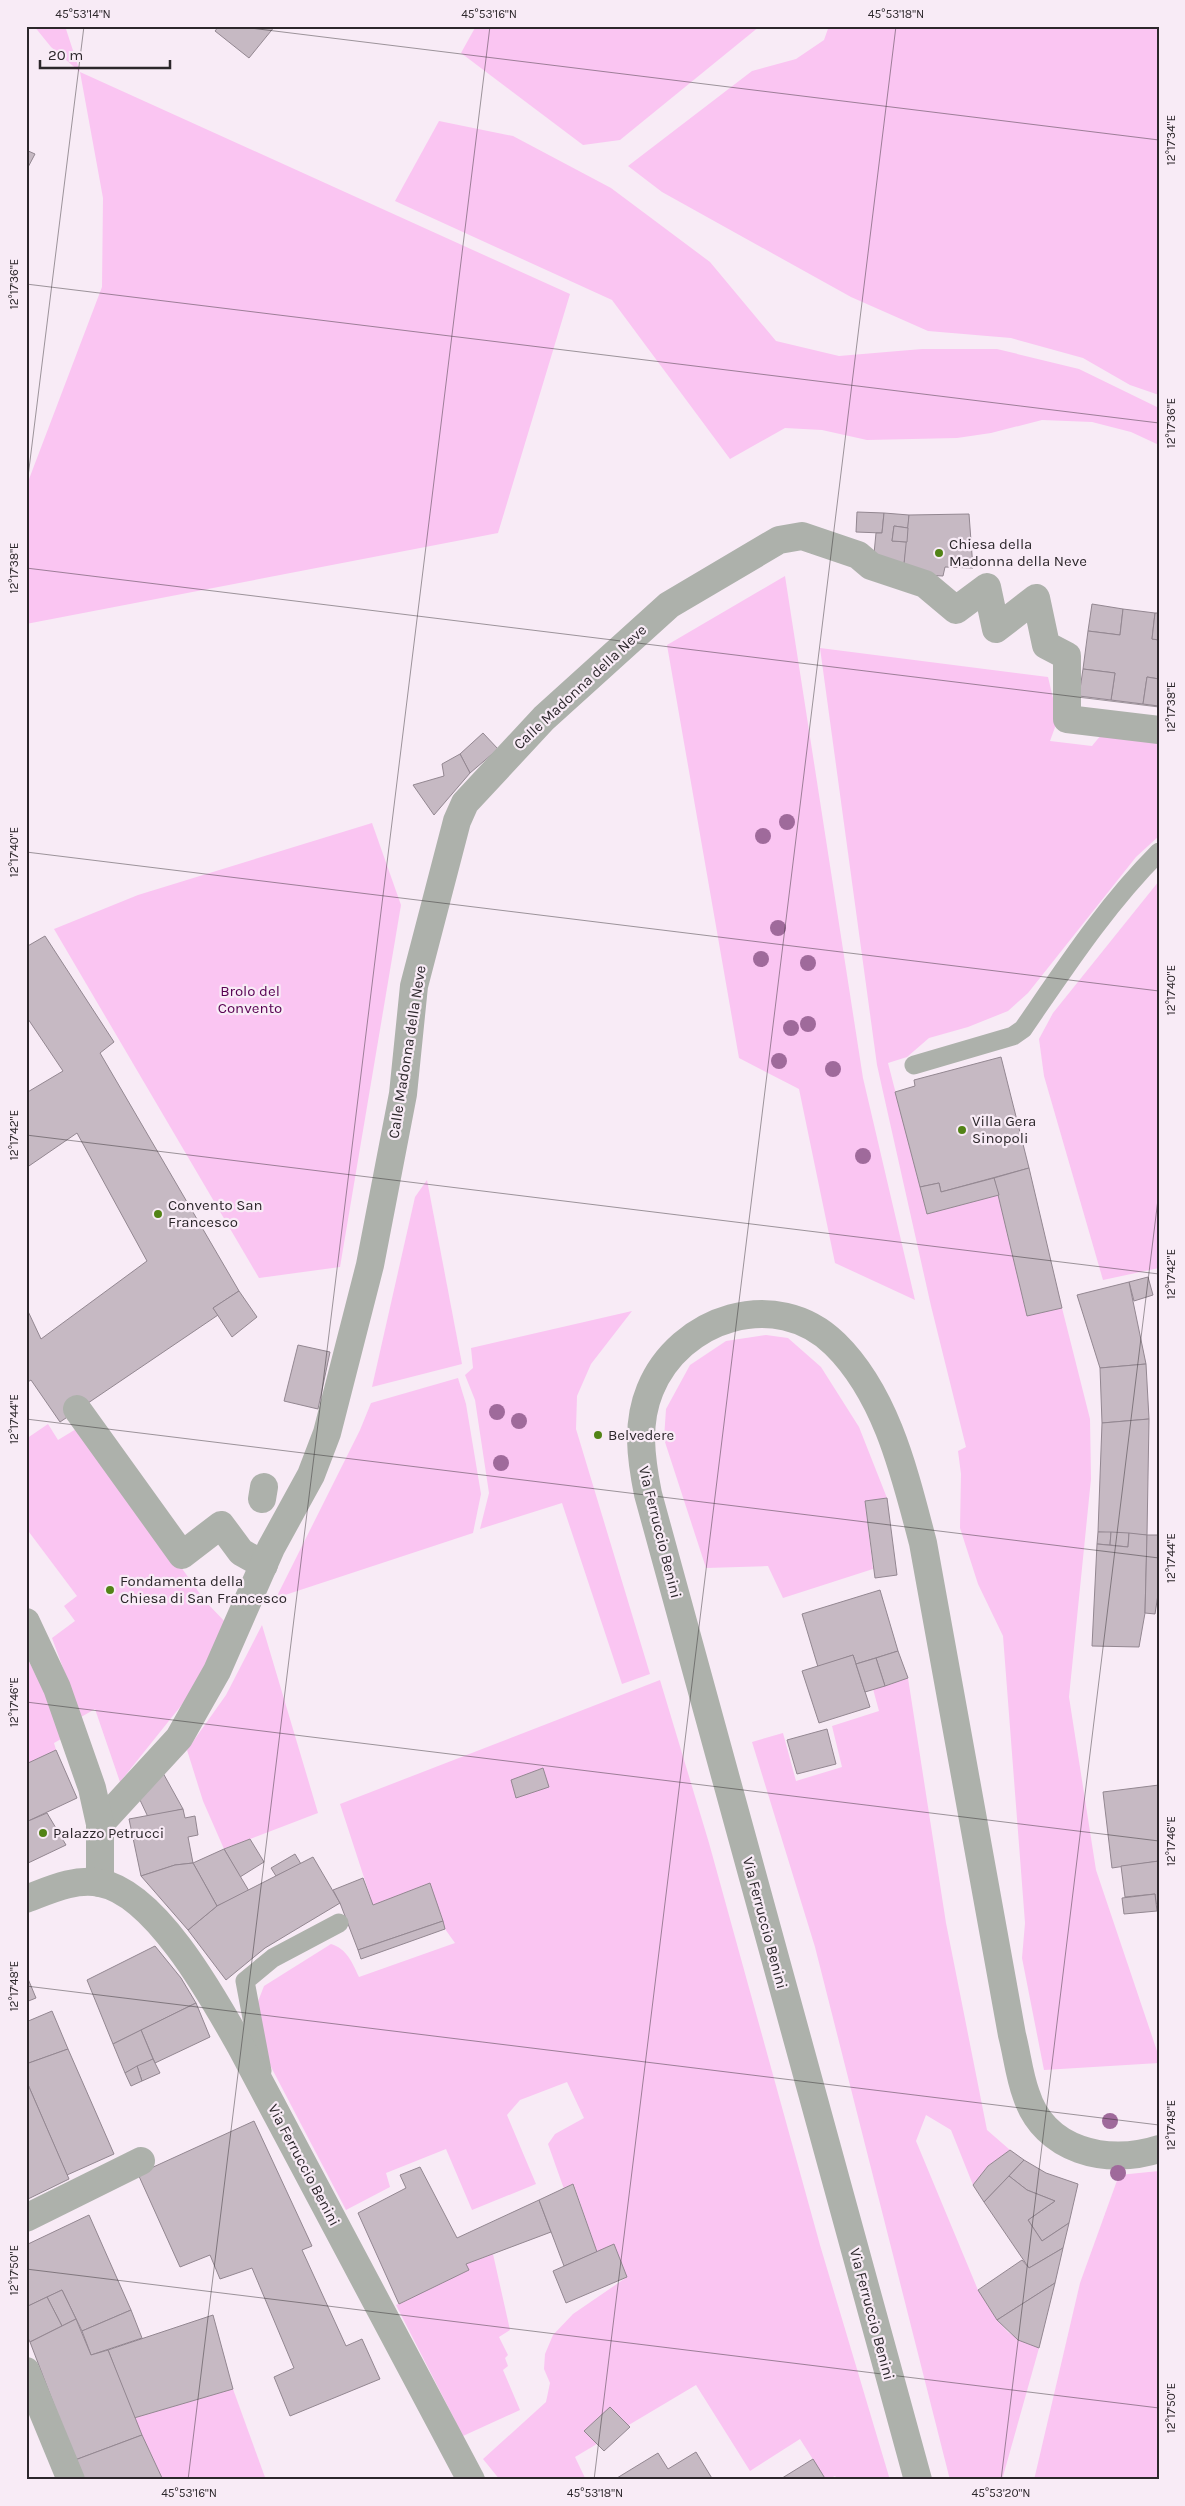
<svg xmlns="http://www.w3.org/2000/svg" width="1185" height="2506" font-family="Karla,sans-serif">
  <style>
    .green { fill: #fac5f2 }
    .building { fill: #c6b9c3; stroke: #938791 }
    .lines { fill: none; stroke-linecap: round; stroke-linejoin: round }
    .service { stroke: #adb1ab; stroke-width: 19 }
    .pedestrian { stroke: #adb1ab; stroke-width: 28 }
    .minor { stroke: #adb1ab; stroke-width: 28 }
    .tree { fill: #9f6a9b }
    .ticks { fill: none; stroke: #2c272b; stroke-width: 1; stroke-opacity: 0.45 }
    .poi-dot { fill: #528316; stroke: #f8ebf6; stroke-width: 2 }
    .labels { text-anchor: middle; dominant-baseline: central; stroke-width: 4.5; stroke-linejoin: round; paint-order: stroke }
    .poi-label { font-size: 15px; fill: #2c272b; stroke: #f8ebf6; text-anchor: start }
    .street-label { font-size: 15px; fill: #2c272b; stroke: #f8ebf6 }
    .park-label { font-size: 15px; fill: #560051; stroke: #f8ebf6 }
    .neatline { fill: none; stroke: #2c272b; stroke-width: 2 }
    .ticks-label { font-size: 12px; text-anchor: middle; fill: #2c272b }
  </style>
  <rect width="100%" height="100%" fill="#f8ebf6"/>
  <g class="green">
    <polygon points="34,26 65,26 80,72 570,294 498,533 26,624 26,487 102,287 103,198 80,72 51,47"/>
    <polygon points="476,26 760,26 620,140 583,145 461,53"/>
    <polygon points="829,26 1159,26 1159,395 1130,385 1083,358 1011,338 928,331 851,297 662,192 628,166 752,71 796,59 824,40"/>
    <polygon points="439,121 513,136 611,188 710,262 776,341 839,356 922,349 997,349 1079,369 1159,408 1159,445 1131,432 1092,422 1042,420 991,433 957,438 867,440 822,430 785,428 730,459 612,300 395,201"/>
    <polygon points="785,576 863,1078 915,1300 835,1263 799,1089 739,1058 667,645"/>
    <polygon points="820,648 1048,677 1058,719 1050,741 1092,746 1101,735 1159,742 1159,836 1136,857 1028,993 1008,1011 968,1027 929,1038 907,1057 888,1063 927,1214 999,1195 1027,1316 1062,1308 1090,1419 1091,1479 1069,1697 1096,1870 1159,2057 1159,2063 1044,2070 1022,1958 1025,1923 1003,1636 978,1584 960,1528 961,1474 958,1451 966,1447 931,1306 877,1065"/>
    <polygon points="372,823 401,905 340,1267 259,1278 54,929 138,895"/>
    <polygon points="1159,881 1159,1268 1103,1280 1044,1076 1039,1039 1053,1013"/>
    <polygon points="427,1180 462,1364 372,1387 415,1197"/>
    <polygon points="632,1311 591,1364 577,1396 576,1429 650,1674 622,1684 562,1503 480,1529 489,1493 475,1400 465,1375 473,1368 471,1348"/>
    <polygon points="766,1335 788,1338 821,1367 859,1427 887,1498 865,1501 873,1569 783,1598 768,1566 706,1568 664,1439 666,1409 690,1365 726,1341"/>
    <polygon points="458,1378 466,1404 481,1494 473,1533 276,1598 360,1430 371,1403"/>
    <polygon points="48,1424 58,1440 81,1426 205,1601 228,1625 204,1677 120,1782 95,1709 81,1717 52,1638 75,1621 64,1606 77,1596 26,1528 26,1439"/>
    <polygon points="262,1625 318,1813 224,1849 203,1801 187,1750 226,1695"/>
    <polygon points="26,1656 48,1697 61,1739 54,1743 56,1750 26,1764"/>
    <polygon points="908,1678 946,1923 987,2130 1010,2150 988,2166 973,2185 951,2130 926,2115 916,2141 978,2290 997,2320 1008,2332 1019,2340 1039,2348 1002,2480 950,2480 815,1947 752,1742 783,1733 796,1781 842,1767 832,1726 879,1711 873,1689"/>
    <path d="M660 1680 709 1843 820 2245 890 2480H838L835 2476 826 2480 800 2439 750 2471 696 2385 575 2457 586 2480H500L483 2459 546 2402 550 2383 544 2369 545 2354 553 2335 573 2314 627 2277 614 2245 597 2252 574 2185 564 2189 548 2144 555 2134 584 2118 567 2082 520 2100 507 2115 536 2184 472 2210 446 2149 386 2173 390 2187 346 2210 270 2065 257 2004 264 1986 331 1944C347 1949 352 1962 359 1977L455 1943 445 1929 430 1883 373 1905 340 1804Z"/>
    <polygon points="1159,2171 1159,2480 1034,2480 1080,2283 1119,2175"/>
    <polygon points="493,2254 510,2330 499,2337 508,2355 505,2358 508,2366 503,2370 520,2410 463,2436 396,2305 468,2270 466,2264"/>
    <polygon points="233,2389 266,2480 163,2480 134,2418"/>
  </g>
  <g class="building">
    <polygon points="219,26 275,26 249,58 215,31"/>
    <polygon points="26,150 35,154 26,171"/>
    <polygon points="857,512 884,513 882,533 856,532"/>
    <polygon points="884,513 909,515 908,528 894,526 892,541 907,542 904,564 873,564 876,533 882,533"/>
    <polygon points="969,514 973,568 945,567 943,576 907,574 904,564 909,515"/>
    <polygon points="894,526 908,528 907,542 892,541"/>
    <polygon points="1092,604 1123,609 1120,635 1088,631"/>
    <polygon points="1123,609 1155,613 1152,639 1159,640 1159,679 1147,677 1143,704 1111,700 1115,673 1083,669 1088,631 1120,635"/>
    <polygon points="1155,613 1159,613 1159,640 1152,639"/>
    <polygon points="1083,669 1115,673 1111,700 1079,696"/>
    <polygon points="1147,677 1159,679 1159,706 1143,704"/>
    <polygon points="483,733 498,749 470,773 460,754"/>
    <polygon points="460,754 470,773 434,815 413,785 444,776 442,764"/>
    <polygon points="45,936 114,1042 100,1053 239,1291 213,1308 218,1315 60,1422 31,1380 26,1383 26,1307 41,1339 147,1261 77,1133 26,1168 26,1093 63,1071 26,1016 26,947"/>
    <polygon points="1001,1057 1029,1168 941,1192 939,1183 920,1187 895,1092 915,1086 914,1080"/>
    <polygon points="1029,1168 1062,1308 1027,1316 994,1178"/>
    <polygon points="994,1178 999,1195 927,1214 920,1187 939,1183 941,1192"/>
    <polygon points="1148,1277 1153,1295 1134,1301 1129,1282"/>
    <polygon points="1129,1282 1146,1364 1100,1368 1077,1295"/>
    <polygon points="239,1291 257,1317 232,1337 213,1308"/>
    <polygon points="298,1345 330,1352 318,1409 284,1401"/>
    <polygon points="1146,1364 1149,1419 1102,1423 1100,1368"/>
    <polygon points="1149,1419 1147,1535 1098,1532 1102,1423"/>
    <polygon points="887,1498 897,1575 875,1578 865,1501"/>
    <polygon points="1098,1532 1111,1532 1110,1545 1097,1544"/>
    <polygon points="1111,1532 1129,1533 1128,1547 1110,1545"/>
    <polygon points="1129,1533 1147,1535 1145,1613 1139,1647 1092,1646 1097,1544 1128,1547"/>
    <polygon points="1147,1535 1159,1535 1159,1588 1155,1614 1145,1613"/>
    <polygon points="880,1590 898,1651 856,1664 853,1655 818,1667 802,1614"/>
    <polygon points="898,1651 908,1678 885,1686 876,1658"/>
    <polygon points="853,1655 870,1707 819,1723 802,1671"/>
    <polygon points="876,1658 885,1686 865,1692 856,1664"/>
    <polygon points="827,1729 836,1764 797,1774 787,1740"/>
    <polygon points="56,1750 77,1798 26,1822 26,1764"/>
    <polygon points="543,1768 549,1787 516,1798 511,1780"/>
    <polygon points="163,1773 183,1809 148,1817 140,1800"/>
    <polygon points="1159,1785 1159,1861 1112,1868 1103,1792"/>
    <polygon points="183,1809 185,1818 195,1816 198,1835 188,1837 193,1863 175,1865 141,1876 129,1819"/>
    <polygon points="47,1813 66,1845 26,1864 26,1822"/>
    <polygon points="250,1839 264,1862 240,1877 224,1849"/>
    <polygon points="224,1849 249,1891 217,1906 193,1863"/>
    <polygon points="295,1854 301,1864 276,1876 271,1868"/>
    <polygon points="313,1857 340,1903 265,1948 226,1980 188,1930 217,1906"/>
    <polygon points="1159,1861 1159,1903 1156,1904 1155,1894 1125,1897 1121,1866"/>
    <polygon points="193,1863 217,1906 188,1930 141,1876 175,1865"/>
    <polygon points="363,1878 373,1905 430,1883 443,1921 358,1950 340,1903 333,1890"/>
    <polygon points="1155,1894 1157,1911 1124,1914 1122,1898"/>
    <polygon points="443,1921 445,1929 361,1959 358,1950"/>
    <polygon points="155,1946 181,1978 196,2003 113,2044 87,1980"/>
    <polygon points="26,1974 36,1998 26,2002"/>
    <polygon points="196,2003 210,2037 155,2063 141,2030"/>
    <polygon points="52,2011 68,2049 26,2064 26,2022"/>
    <polygon points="141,2030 153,2059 125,2073 113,2044"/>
    <polygon points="68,2049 114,2154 67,2175 26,2080 26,2064"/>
    <polygon points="153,2059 160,2073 142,2081 137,2066"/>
    <polygon points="137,2066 142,2081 131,2086 125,2073"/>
    <polygon points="26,2080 69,2179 26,2200"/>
    <polygon points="254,2121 312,2246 302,2250 346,2346 362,2339 380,2379 290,2416 274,2377 294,2368 252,2268 220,2279 210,2255 180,2267 138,2174"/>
    <polygon points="1010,2150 1024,2160 984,2202 973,2185 988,2166"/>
    <polygon points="1024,2160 1046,2173 1078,2184 1069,2223 1042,2241 1028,2220 1055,2201 1027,2190 1009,2176"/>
    <polygon points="420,2167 457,2238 539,2200 551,2232 466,2264 469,2270 399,2304 358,2213 406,2188 400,2175"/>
    <polygon points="1009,2176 1027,2190 1055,2201 1028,2220 1042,2241 1069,2223 1063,2248 1029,2268 984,2202"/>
    <polygon points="573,2184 597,2252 564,2266 539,2200"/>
    <polygon points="89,2215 131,2310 82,2331 62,2290 26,2307 26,2245"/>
    <polygon points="614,2244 627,2277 566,2303 553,2271"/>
    <polygon points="1063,2248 1055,2283 997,2320 978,2290 1022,2260 1029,2268"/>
    <polygon points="1055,2283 1039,2348 1018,2340 997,2320"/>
    <polygon points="62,2290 76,2319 62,2326 47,2297"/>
    <polygon points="47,2297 62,2326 30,2342 26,2334 26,2307"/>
    <polygon points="131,2310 142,2338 91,2355 82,2331"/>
    <polygon points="213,2315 233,2389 134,2418 108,2350"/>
    <polygon points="76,2319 91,2355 108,2350 142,2435 75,2460 30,2342"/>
    <polygon points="610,2407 630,2427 604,2451 584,2431"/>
    <polygon points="142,2435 163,2480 83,2480 75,2460"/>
    <polygon points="696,2452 713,2480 618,2480 617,2478 658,2453 668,2469"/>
    <polygon points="813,2459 826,2480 779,2480"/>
  </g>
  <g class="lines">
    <g class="service">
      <path d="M914 1065 1013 1036 1023 1029C1065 968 1106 905 1159 852"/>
      <polyline points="260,2074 262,2071 245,1981 273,1958 339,1923"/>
    </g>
    <g class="pedestrian">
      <polyline points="77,1409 182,1555 221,1525 241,1552 264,1565"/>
      <polyline points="262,1499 264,1487"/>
      <polyline points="100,1824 179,1738 217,1671 271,1548 311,1475 327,1433 370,1265 403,1094 414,986 457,821 465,803 544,718 669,605 779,540 802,536 858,555 871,566 925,584 956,610 987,587 996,629 1036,598 1046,645 1067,656 1067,719 1159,730"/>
    </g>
    <g class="minor">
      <polyline points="26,1622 57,1688 92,1788 100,1824 100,1883"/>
      <path d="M26 1899C50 1890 75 1878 100 1883 156 1893 214 1999 240 2045L471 2480"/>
      <polyline points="26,2218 141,2161"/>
      <polyline points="26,2371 71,2480"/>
      <path d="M918 2480 648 1494C641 1459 636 1424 650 1390 679 1318 776 1286 835 1344 887 1395 905 1475 923 1543L1012 2035C1017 2054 1019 2075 1026 2094 1044 2151 1107 2166 1159 2149"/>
    </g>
  </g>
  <g class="tree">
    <circle cx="787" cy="822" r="8"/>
    <circle cx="763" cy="836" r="8"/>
    <circle cx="778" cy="928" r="8"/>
    <circle cx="761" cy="959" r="8"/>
    <circle cx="808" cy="963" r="8"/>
    <circle cx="808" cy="1024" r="8"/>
    <circle cx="791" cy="1028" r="8"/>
    <circle cx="779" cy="1061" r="8"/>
    <circle cx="833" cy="1069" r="8"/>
    <circle cx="863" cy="1156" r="8"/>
    <circle cx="497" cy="1412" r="8"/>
    <circle cx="519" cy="1421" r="8"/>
    <circle cx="501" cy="1463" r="8"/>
    <circle cx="1110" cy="2121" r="8"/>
    <circle cx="1118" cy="2173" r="8"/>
  </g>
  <path class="ticks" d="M234 26 1159 140M26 284 1159 423M26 493 84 26M26 568 1159 707M26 852 1159 991M26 1135 1159 1274M26 1419 1159 1558M26 1702 1159 1841M26 1986 1159 2125M26 2269 1159 2408M188 2480 490 26M594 2480 896 26M1001 2480 1159 1191"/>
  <g class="poi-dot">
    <circle cx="939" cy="553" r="5"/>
    <circle cx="962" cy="1130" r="5"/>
    <circle cx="158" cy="1214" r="5"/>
    <circle cx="598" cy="1435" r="5"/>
    <circle cx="110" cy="1590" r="5"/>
    <circle cx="43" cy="1833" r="5"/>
  </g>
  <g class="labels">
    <g class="poi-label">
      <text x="949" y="544">Chiesa della<tspan x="949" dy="17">Madonna della Neve</tspan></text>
      <text x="972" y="1121">Villa Gera<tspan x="972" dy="17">Sinopoli</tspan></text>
      <text x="168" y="1205">Convento San<tspan x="168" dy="17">Francesco</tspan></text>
      <text x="608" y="1435">Belvedere</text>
      <text x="120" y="1581">Fondamenta della<tspan x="120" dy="17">Chiesa di San Francesco</tspan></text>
      <text x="53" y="1833">Palazzo Petrucci</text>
    </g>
    <g class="street-label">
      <text transform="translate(580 687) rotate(-43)">Calle Madonna della Neve</text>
      <text transform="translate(407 1052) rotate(-81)">Calle Madonna della Neve</text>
      <text transform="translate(660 1532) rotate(76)">Via Ferruccio Benini</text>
      <text transform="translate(765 1923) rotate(75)">Via Ferruccio Benini</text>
      <text transform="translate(304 2165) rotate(62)">Via Ferruccio Benini</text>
      <text transform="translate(872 2314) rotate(75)">Via Ferruccio Benini</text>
    </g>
    <g class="park-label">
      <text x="250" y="991">Brolo del<tspan x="250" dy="17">Convento</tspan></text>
    </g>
  </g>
  <rect width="1185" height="2506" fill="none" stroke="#f8ebf6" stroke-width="55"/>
  <path d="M40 60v8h130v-8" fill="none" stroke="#2c272b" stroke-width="2.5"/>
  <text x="48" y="60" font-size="15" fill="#2c272b" stroke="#f8ebf6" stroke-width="4" paint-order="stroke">20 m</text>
  <rect x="28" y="28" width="1130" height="2450" class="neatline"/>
  <g class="ticks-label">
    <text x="83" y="18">45°53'14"N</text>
    <text x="489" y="18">45°53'16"N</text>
    <text x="896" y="18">45°53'18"N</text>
    <text transform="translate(1171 140) rotate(-90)" y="4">12°17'34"E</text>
    <text transform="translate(14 284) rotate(-90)" y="4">12°17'36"E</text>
    <text transform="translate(1171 423) rotate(-90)" y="4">12°17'36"E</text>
    <text transform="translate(14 568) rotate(-90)" y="4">12°17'38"E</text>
    <text transform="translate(1171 707) rotate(-90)" y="4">12°17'38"E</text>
    <text transform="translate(14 852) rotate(-90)" y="4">12°17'40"E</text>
    <text transform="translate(1171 990) rotate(-90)" y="4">12°17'40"E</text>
    <text transform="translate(14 1135) rotate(-90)" y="4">12°17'42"E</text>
    <text transform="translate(1171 1274) rotate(-90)" y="4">12°17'42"E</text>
    <text transform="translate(14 1419) rotate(-90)" y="4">12°17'44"E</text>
    <text transform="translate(1171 1558) rotate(-90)" y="4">12°17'44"E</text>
    <text transform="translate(14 1702) rotate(-90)" y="4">12°17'46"E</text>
    <text transform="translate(1171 1841) rotate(-90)" y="4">12°17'46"E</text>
    <text transform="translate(14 1986) rotate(-90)" y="4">12°17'48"E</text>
    <text transform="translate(1171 2125) rotate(-90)" y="4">12°17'48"E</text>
    <text transform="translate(14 2270) rotate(-90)" y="4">12°17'50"E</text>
    <text transform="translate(1171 2408) rotate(-90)" y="4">12°17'50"E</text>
    <text x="189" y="2497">45°53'16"N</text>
    <text x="595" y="2497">45°53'18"N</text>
    <text x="1001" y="2497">45°53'20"N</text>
  </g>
</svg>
